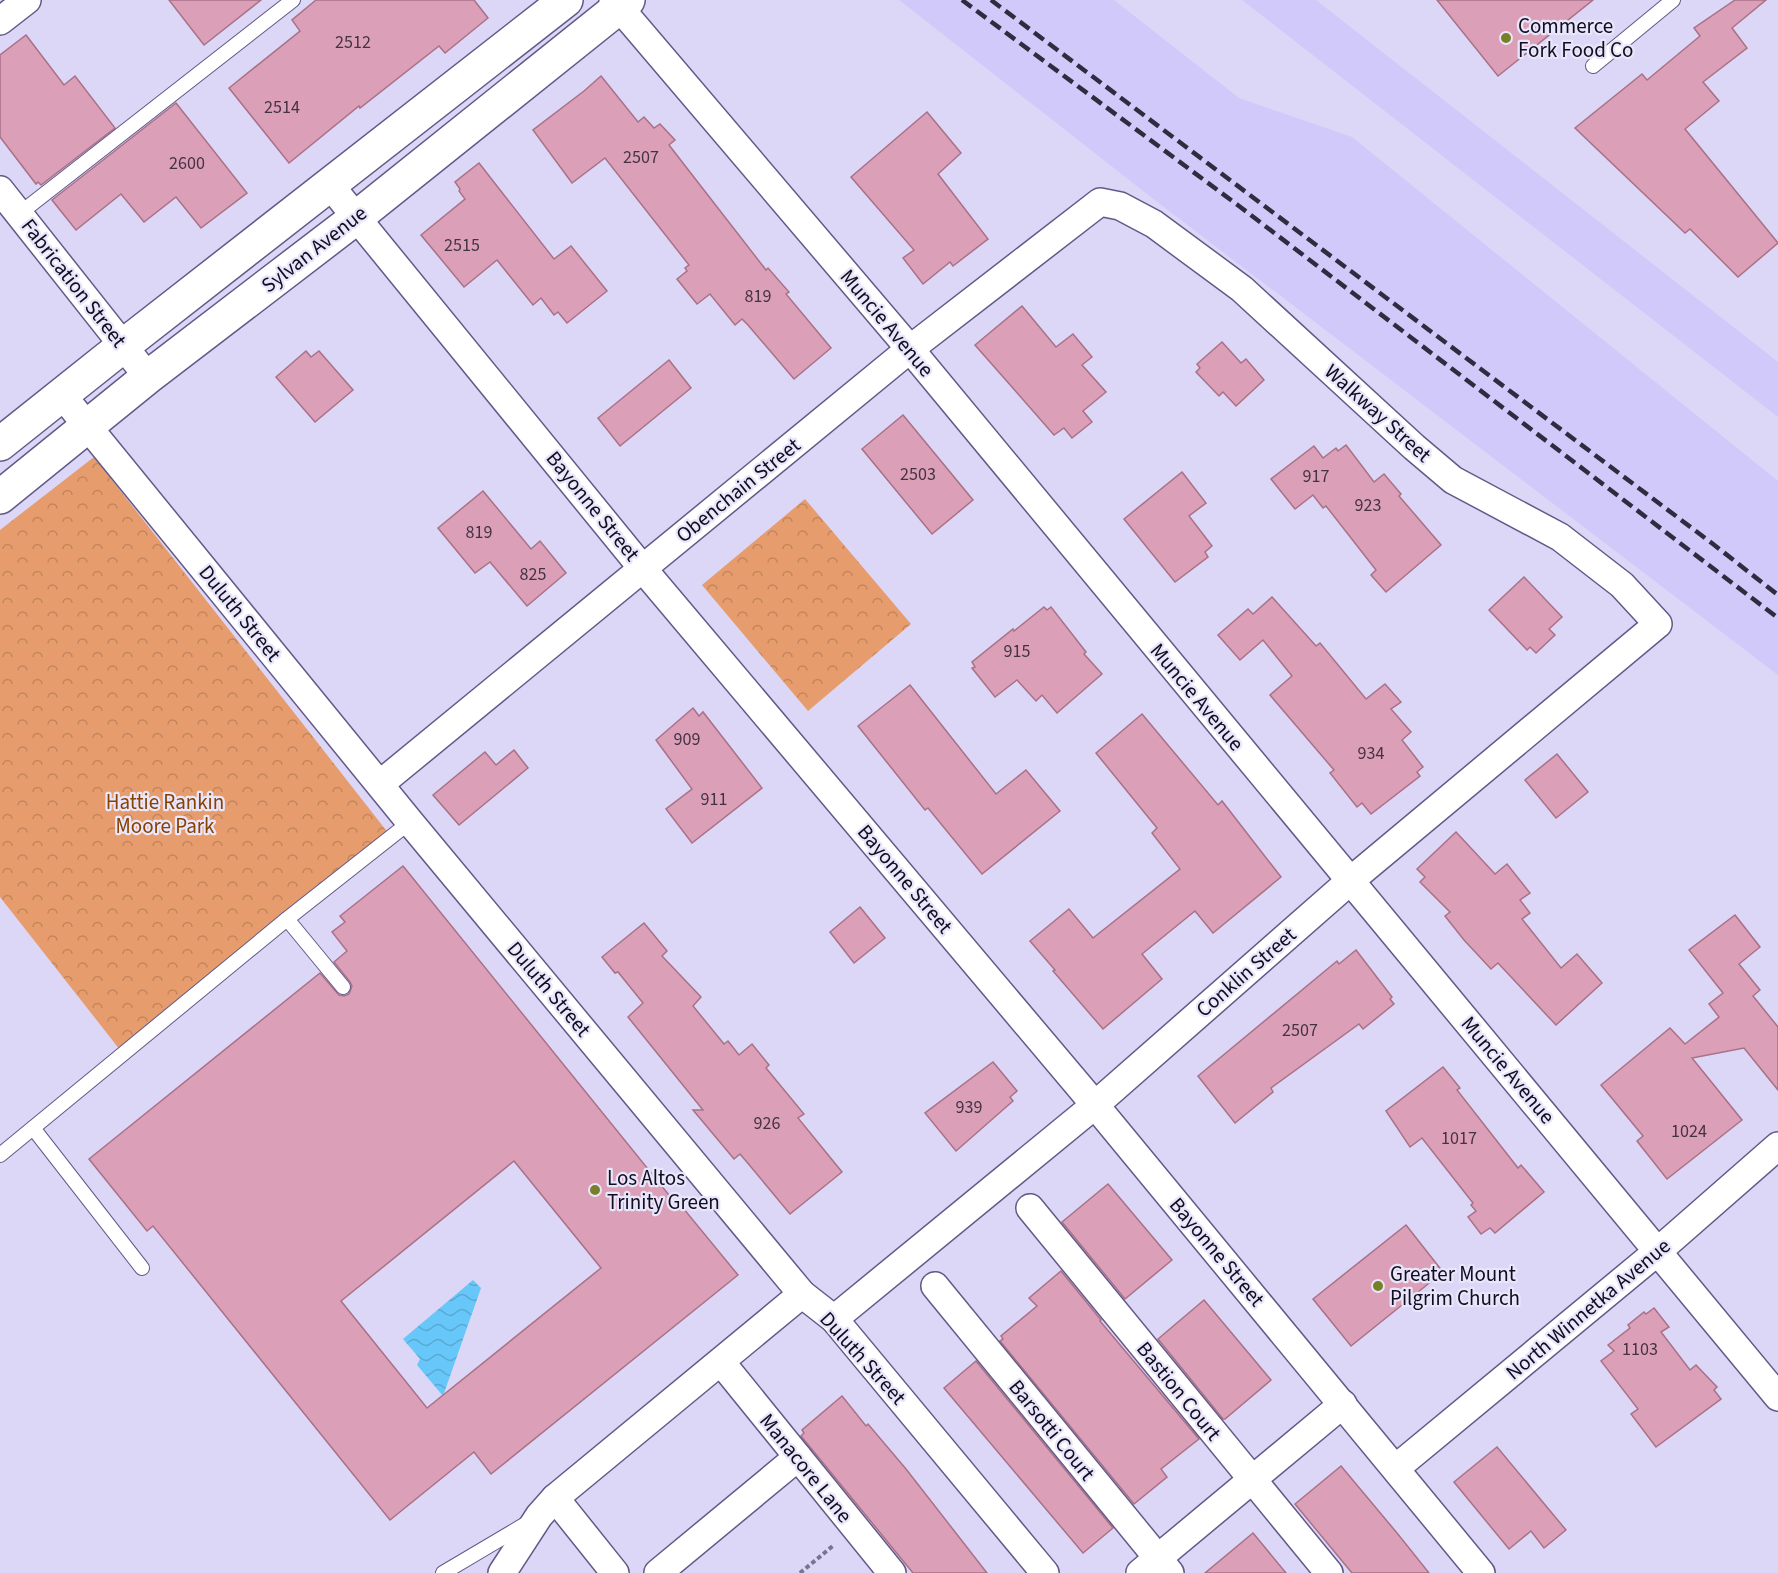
<svg xmlns="http://www.w3.org/2000/svg" width="1778" height="1573" font-family="'Source Sans 3',sans-serif">
  <style>
    .built { fill: #d2c9fb }
    .forest { fill: url(#forest-crowns) }
    .water { fill: url(#water-waves) }
    .building { fill: #dba0b7; stroke: #a97188; stroke-width: 1.5; fill-rule: evenodd }
    .lines { fill: none; stroke-linecap: round; stroke-linejoin: round }
    .service-casing { stroke: #635988; stroke-width: 16 }
    .minor-casing { stroke: #635988; stroke-width: 30 }
    .secondary-casing { stroke: #635988; stroke-width: 36 }
    .path { stroke: #7a758e; stroke-width: 4; stroke-dasharray: 4.5 3; stroke-linecap: butt }
    .service { stroke: #fff; stroke-width: 14 }
    .minor { stroke: #fff; stroke-width: 27 }
    .secondary { stroke: #fff; stroke-width: 33 }
    .rail { stroke: #302c40; stroke-width: 4.5; stroke-dasharray: 12 6; stroke-linecap: butt }
    .poi-dot { fill: #787f29; stroke: #e9e5fb; stroke-width: 2 }
    .labels { text-anchor: middle; dominant-baseline: central; stroke-width: 4.5; stroke-linejoin: round; paint-order: stroke }
    .number-label { font-size: 18px; fill: #443245 }
    .poi-label { font-size: 21px; fill: #110d1f; stroke: #e9e5fb; text-anchor: start }
    .street-label { font-size: 21px; fill: #110d1f; stroke: #e9e5fb }
    .park-label { font-size: 21px; fill: #874100; stroke: #e9e5fb }
  </style>
  <defs>
    <pattern id="forest-crowns" width="20" height="18" patternUnits="userSpaceOnUse" patternTransform="scale(1.5)"><rect width="20" height="18" fill="#e69c6c"/><path d="M2 6a3 3 0 1 1 6 0M12 15a3 3 0 1 1 6 0" fill="none" stroke="#c4855d"/></pattern>
    <pattern id="water-waves" width="16" height="10" patternUnits="userSpaceOnUse" patternTransform="scale(1.5)"><rect width="16" height="10" fill="#67c7f8"/><path d="M0 5q4-4 8 0t8 0" fill="none" stroke="#58aad4"/></pattern>
  </defs>
  <rect width="100%" height="100%" fill="#dcd6f7"/>
  <g class="built">
    <polygon points="899,0 1114,0 1239,98 1352,137 1778,481 1778,675 1156,201"/>
    <polygon points="1242,0 1316,0 1778,362 1778,417"/>
  </g>
  <g class="forest">
    <polygon points="94,457 396,843 124,1055 0,897 0,530"/>
    <polygon points="805,499 911,624 808,711 702,585"/>
  </g>
  <polygon class="water" points="473,1280 481,1288 443,1396 417,1365 420,1359 403,1339"/>
  <g class="building">
    <polygon points="169,0 261,0 204,45"/>
    <polygon points="316,0 474,0 488,18 445,53 439,46 360,108 359,106 289,163 229,88 300,31 292,20"/>
    <polygon points="1437,0 1593,0 1498,76"/>
    <polygon points="1735,0 1766,0 1732,28 1747,48 1703,82 1719,101 1685,129 1778,243 1738,277 1690,229 1685,233 1575,128 1642,74 1647,80 1700,36 1694,28"/>
    <polygon points="26,35 64,85 75,76 115,128 41,185 38,182 36,184 0,137 0,55"/>
    <polygon points="601,76 638,122 644,117 654,128 660,124 675,140 669,145 766,270 768,268 789,292 786,294 831,348 794,379 748,325 742,319 735,325 710,294 697,304 677,279 687,271 685,268 689,265 605,158 572,183 533,130 584,91"/>
    <polygon points="176,103 247,193 201,228 176,197 144,222 121,194 76,230 52,200"/>
    <polygon points="927,112 961,153 938,174 988,239 953,266 950,262 923,284 903,258 914,250 851,177"/>
    <polygon points="479,163 554,259 571,246 607,291 567,323 558,312 554,315 541,298 533,305 497,260 464,287 421,235 465,199 459,191 460,189 455,182"/>
    <polygon points="1022,306 1056,347 1073,334 1092,357 1082,365 1106,392 1083,411 1092,422 1072,438 1064,428 1054,435 975,345"/>
    <polygon points="1222,342 1241,363 1246,359 1264,380 1236,406 1223,392 1219,396 1196,372 1200,368 1197,364"/>
    <polygon points="306,351 311,357 319,351 353,390 315,422 276,377"/>
    <polygon points="669,360 691,388 620,446 598,418"/>
    <polygon points="903,415 973,500 932,534 862,449"/>
    <polygon points="1346,445 1374,482 1384,474 1401,494 1399,496 1441,545 1386,592 1371,575 1376,570 1326,506 1323,508 1313,495 1295,509 1271,479 1314,446 1323,458 1336,448 1338,451"/>
    <polygon points="1182,472 1206,503 1189,516 1212,546 1205,552 1208,557 1175,582 1124,519"/>
    <polygon points="483,491 531,549 540,541 566,573 527,606 490,562 475,573 438,528"/>
    <polygon points="1524,577 1562,617 1549,629 1555,635 1536,653 1530,647 1527,650 1489,610"/>
    <polygon points="1272,597 1316,646 1320,643 1366,699 1385,684 1401,702 1391,709 1411,732 1402,740 1423,767 1417,772 1420,776 1371,814 1362,803 1357,807 1330,773 1334,770 1270,695 1292,676 1263,640 1240,660 1218,635 1248,609 1253,614"/>
    <polygon points="1044,607 1047,610 1051,607 1086,652 1084,654 1102,674 1057,713 1042,695 1036,701 1017,680 995,697 972,668 975,667 972,662 1013,629 1014,631"/>
    <polygon points="910,685 996,794 1026,770 1060,811 982,874 928,808 925,810 858,726"/>
    <polygon points="693,708 699,716 703,712 762,788 692,843 666,809 692,789 656,740"/>
    <polygon points="1142,714 1218,805 1222,801 1281,877 1213,933 1195,911 1142,954 1162,979 1103,1029 1053,971 1055,970 1030,941 1069,909 1093,938 1180,869 1152,833 1157,828 1096,753"/>
    <polygon points="514,750 528,768 459,825 433,795 485,752 496,765"/>
    <polygon points="1557,754 1588,792 1556,818 1525,780"/>
    <polygon points="1456,832 1495,874 1507,864 1530,893 1520,900 1530,913 1522,919 1561,968 1577,954 1602,983 1556,1025 1498,963 1491,969 1464,940 1445,916 1450,912 1420,882 1425,877 1417,869"/>
    <path d="M403 866 677 1205 679 1203 738 1275 491 1474 474 1452 390 1520 153 1226 147 1231 89 1159 320 973 339 995 344 996 349 994 352 986 350 982 334 962 347 951 332 932 345 922 340 916ZM514 1161 601 1268 427 1408 341 1301Z"/>
    <polygon points="860,907 885,938 854,963 830,932"/>
    <polygon points="1735,915 1760,947 1739,964 1760,990 1753,996 1778,1027 1778,1090 1744,1048 1692,1058 1742,1120 1667,1179 1637,1141 1643,1136 1601,1085 1670,1028 1685,1044 1719,1017 1709,1004 1723,993 1689,950"/>
    <polygon points="644,923 667,951 662,956 701,997 693,1006 724,1044 728,1041 739,1055 752,1044 769,1065 766,1068 804,1114 798,1118 842,1172 790,1214 746,1161 740,1154 734,1159 719,1141 693,1110 703,1110 628,1017 643,1003 618,972 615,973 602,957"/>
    <polygon points="1356,950 1392,997 1390,999 1394,1004 1363,1029 1359,1024 1271,1088 1273,1092 1235,1123 1198,1076 1337,961 1339,964"/>
    <polygon points="993,1062 1017,1091 1010,1097 1013,1101 956,1151 925,1113"/>
    <polygon points="1443,1067 1460,1088 1457,1090 1518,1168 1521,1165 1544,1192 1495,1233 1490,1228 1481,1234 1468,1217 1476,1211 1471,1205 1473,1203 1422,1138 1410,1147 1386,1111"/>
    <polygon points="1108,1184 1172,1260 1125,1299 1062,1222"/>
    <polygon points="1406,1225 1443,1272 1351,1346 1313,1299"/>
    <polygon points="1061,1271 1101,1320 1100,1321 1199,1439 1161,1469 1167,1477 1134,1504 1000,1341 1003,1339 1001,1336 1037,1306 1029,1298"/>
    <polygon points="1204,1300 1271,1380 1225,1419 1223,1419 1158,1339"/>
    <polygon points="1654,1308 1669,1327 1661,1332 1690,1370 1696,1365 1717,1387 1714,1390 1721,1399 1656,1447 1631,1414 1638,1409 1601,1361 1614,1351 1608,1345 1630,1328 1628,1325 1644,1312 1646,1314"/>
    <polygon points="976,1361 1113,1528 1083,1553 944,1388"/>
    <polygon points="842,1396 866,1426 868,1424 906,1469 987,1573 913,1573 855,1502 801,1436 804,1433 802,1430"/>
    <polygon points="1497,1447 1566,1530 1544,1548 1531,1531 1509,1549 1454,1482"/>
    <polygon points="1341,1466 1397,1533 1429,1573 1352,1573 1295,1504"/>
    <polygon points="1253,1533 1286,1573 1205,1573"/>
  </g>
  <g class="lines">
    <defs>
      <g id="service">
        <polyline points="1593,66 1673,0"/>
        <polyline points="19,214 293,0"/>
        <polyline points="287,919 343,987"/>
        <polyline points="33,1128 142,1268"/>
        <polyline points="0,1155 287,919 410,822"/>
        <polyline points="443,1573 529,1522"/>
      </g>
      <g id="minor">
        <polyline points="613,0 910,349 1778,1397"/>
        <polyline points="0,21 27,0"/>
        <polyline points="329,184 643,569 1095,1105 1481,1573"/>
        <polyline points="0,190 148,377"/>
        <polyline points="62,395 410,822 802,1294 834,1319 1045,1573"/>
        <polyline points="380,784 910,349 1100,202 1120,206 1154,224 1242,289 1414,447 1453,480 1560,537 1622,585 1658,624 1350,881 1095,1105 834,1319"/>
        <polyline points="1030,1208 1329,1573"/>
        <polyline points="935,1286 1170,1573"/>
        <polyline points="721,1362 892,1573"/>
        <polyline points="1396,1468 1657,1252 1778,1146"/>
        <polyline points="555,1498 615,1573"/>
        <polyline points="502,1573 539,1516 555,1498 802,1294"/>
        <polyline points="658,1573 798,1457"/>
        <polyline points="1140,1573 1343,1404"/>
      </g>
      <g id="secondary">
        <polyline points="0,444 123,346 566,0"/>
        <polyline points="0,497 148,377 357,217 628,0"/>
      </g>
    </defs>
    <use href="#service" class="service-casing"/>
    <use href="#minor" class="minor-casing"/>
    <use href="#secondary" class="secondary-casing"/>
    <polyline class="path" points="800,1573 834,1545"/>
    <use href="#service" class="service"/>
    <use href="#minor" class="minor"/>
    <use href="#secondary" class="secondary"/>
    <g class="rail">
      <polyline points="962,0 1239,206 1778,618"/>
      <polyline points="991,0 1713,544 1778,595"/>
    </g>
  </g>
  <g class="poi-dot">
    <circle cx="1506" cy="38" r="6"/>
    <circle cx="595" cy="1190" r="6"/>
    <circle cx="1378" cy="1286" r="6"/>
  </g>
  <g class="labels">
    <g class="number-label">
      <text x="353" y="42">2512</text>
      <text x="282" y="107">2514</text>
      <text x="641" y="157">2507</text>
      <text x="187" y="163">2600</text>
      <text x="462" y="245">2515</text>
      <text x="758" y="296">819</text>
      <text x="918" y="474">2503</text>
      <text x="1316" y="476">917</text>
      <text x="1368" y="505">923</text>
      <text x="479" y="532">819</text>
      <text x="533" y="574">825</text>
      <text x="1017" y="651">915</text>
      <text x="687" y="739">909</text>
      <text x="1371" y="753">934</text>
      <text x="714" y="799">911</text>
      <text x="1300" y="1030">2507</text>
      <text x="969" y="1107">939</text>
      <text x="767" y="1123">926</text>
      <text x="1689" y="1131">1024</text>
      <text x="1459" y="1138">1017</text>
      <text x="1640" y="1349">1103</text>
    </g>
    <g class="poi-label">
      <text x="1518" y="26">Commerce<tspan x="1518" dy="24">Fork Food Co</tspan></text>
      <text x="607" y="1178">Los Altos<tspan x="607" dy="24">Trinity Green</tspan></text>
      <text x="1390" y="1274">Greater Mount<tspan x="1390" dy="24">Pilgrim Church</tspan></text>
    </g>
    <g class="street-label">
      <text transform="translate(314 249) rotate(-38)">Sylvan Avenue</text>
      <text transform="translate(74 283) rotate(52)">Fabrication Street</text>
      <text transform="translate(887 323) rotate(50)">Muncie Avenue</text>
      <text transform="translate(1378 413) rotate(42)">Walkway Street</text>
      <text transform="translate(738 490) rotate(-39)">Obenchain Street</text>
      <text transform="translate(593 506) rotate(51)">Bayonne Street</text>
      <text transform="translate(240 613) rotate(51)">Duluth Street</text>
      <text transform="translate(1197 697) rotate(50)">Muncie Avenue</text>
      <text transform="translate(905 879) rotate(50)">Bayonne Street</text>
      <text transform="translate(1246 972) rotate(-41)">Conklin Street</text>
      <text transform="translate(549 989) rotate(50)">Duluth Street</text>
      <text transform="translate(1508 1070) rotate(50)">Muncie Avenue</text>
      <text transform="translate(1217 1252) rotate(50)">Bayonne Street</text>
      <text transform="translate(1588 1309) rotate(-40)">North Winnetka Avenue</text>
      <text transform="translate(863 1358) rotate(48)">Duluth Street</text>
      <text transform="translate(1179 1391) rotate(51)">Bastion Court</text>
      <text transform="translate(1052 1430) rotate(51)">Barsotti Court</text>
      <text transform="translate(806 1468) rotate(51)">Manacore Lane</text>
    </g>
    <g class="park-label">
      <text x="165" y="802">Hattie Rankin<tspan x="165" dy="24">Moore Park</tspan></text>
    </g>
  </g>
</svg>
